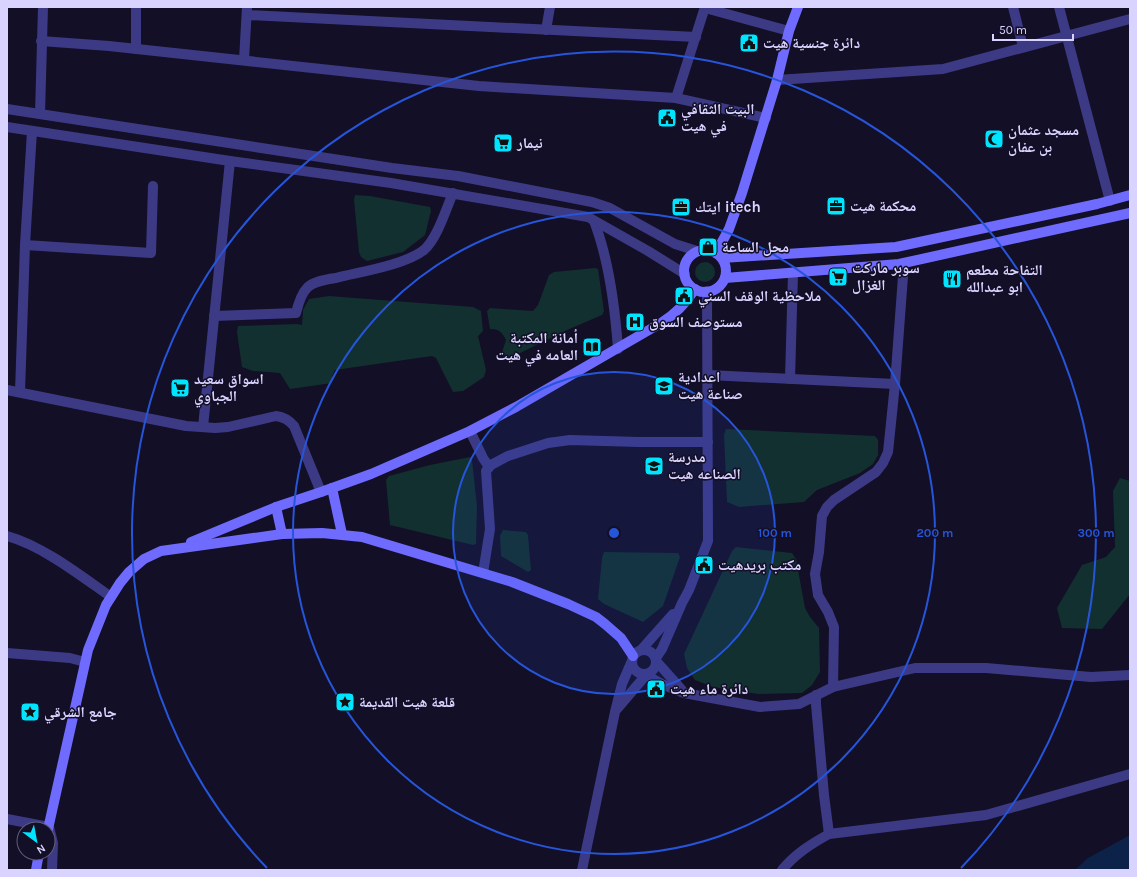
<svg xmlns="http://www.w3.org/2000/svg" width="1137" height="877" font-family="Karla,'Noto Naskh Arabic',sans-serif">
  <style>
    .green { fill: #12302f }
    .water { fill: #0c2248 }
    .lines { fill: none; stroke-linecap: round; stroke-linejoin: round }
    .minor { stroke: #3d3a85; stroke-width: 10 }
    .tertiary { stroke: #3d3a85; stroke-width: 10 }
    .secondary { stroke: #6f6bff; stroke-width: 10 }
    .ring { fill: none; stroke: #2655da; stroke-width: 2 }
    .labels { text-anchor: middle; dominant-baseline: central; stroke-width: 3; stroke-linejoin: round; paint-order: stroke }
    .poi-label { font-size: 15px; font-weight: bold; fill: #d9d4ff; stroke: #130f26; text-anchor: start }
    .centre { fill: #2655da; stroke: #130f26; stroke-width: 2 }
    .ring-label { font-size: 12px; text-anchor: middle; font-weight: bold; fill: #2655da; stroke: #130f26; stroke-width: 3; stroke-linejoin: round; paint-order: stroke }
  </style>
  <rect width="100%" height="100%" fill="#130f26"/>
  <g class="green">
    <polygon points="355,195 370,196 430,207 431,211 425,235 403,252 367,261 361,257 359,252 354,200"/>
    <circle cx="705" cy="272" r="10"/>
    <path d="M595 268 598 269 604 311 602 315 567 330 508 359 502 352 506 340C502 332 499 329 490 329L487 311 490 308 533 311 538 305 549 275 554 272Z"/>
    <polygon points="329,296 473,307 481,311 483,331 478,336 486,370 484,377 463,391 453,392 436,358 432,356 335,370 332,376 332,383 290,389 280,373 253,371 242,367 237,332 238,326 297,324 302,325 303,310 309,299"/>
    <polygon points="726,429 875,436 878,440 878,455 873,464 860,473 817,490 804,502 739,507 727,502 724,435"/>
    <polygon points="470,457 472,460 477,506 476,544 473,545 390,525 386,480 389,476 430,465"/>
    <polygon points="1120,478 1130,481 1130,594 1102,629 1062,628 1057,608 1082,565 1106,557 1115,547 1113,491"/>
    <polygon points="503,530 526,532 528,535 531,570 528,572 501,556 500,536"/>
    <polygon points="736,547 792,553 796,559 805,608 810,617 819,628 820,672 812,685 802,693 758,694 713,687 695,680 687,668 684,654 732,551"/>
    <polygon points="604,552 678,553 680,557 663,606 643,622 604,604 598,599 602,558"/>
  </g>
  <polygon class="water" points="1130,835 1130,870 1075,870 1088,858"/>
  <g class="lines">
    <g class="minor">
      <polyline points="1013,7 1023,47"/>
      <polyline points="1059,7 1110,201"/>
      <polyline points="705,8 789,31"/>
      <polyline points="247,15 696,37"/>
      <polyline points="546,30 550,7"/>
      <polyline points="41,41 109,46 479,86 676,98 766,118"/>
      <polyline points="136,49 136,7"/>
      <polyline points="244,60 247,7"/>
      <polyline points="777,80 943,69 1130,19"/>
      <polyline points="676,98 705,7"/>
      <polyline points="40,114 43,7"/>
      <path d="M594 221C609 260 615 307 618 349"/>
      <polyline points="25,245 151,253 153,186"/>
      <path d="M214 316 296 313C298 305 301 294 307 288 312 282 328 279 336 278 359 272 405 265 424 250 437 239 446 209 453 193"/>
      <polyline points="708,375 895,384"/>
      <polyline points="790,379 793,273"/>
      <path d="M7 390 186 426 215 428 228 427 276 416C284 417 289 420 294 426L321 492"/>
      <polyline points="20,392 25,245 32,131"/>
      <polyline points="203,427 230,161"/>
      <polyline points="470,431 483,458 489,467"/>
      <path d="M7 536C43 546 81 576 111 597"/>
      <polyline points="483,573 490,529 486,471 491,465 508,456 548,443 570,440 639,442 708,442"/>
      <polyline points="7,653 70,658 85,662"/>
      <polyline points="657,662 682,690"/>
      <polyline points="646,675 664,685 684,693 760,707 799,704 833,687 915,668 986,668 1091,677 1130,675"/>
      <polyline points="833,687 834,627 828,612 818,595 815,574 819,552 822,516 827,507 834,500 876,472 883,463 888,452 895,384 904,263"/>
      <polyline points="829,834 986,815 1130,774"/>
      <path d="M782 870C795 854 811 844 829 834L824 795 816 704V695"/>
    </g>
    <g class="tertiary">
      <polyline points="7,109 392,168 458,176 592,202 610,208 675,244 697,251"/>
      <polyline points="7,127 230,161 391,183 588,217 648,251 685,274"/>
      <circle cx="644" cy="662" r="12"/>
      <polyline points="641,650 673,614"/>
      <polyline points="656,658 662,649 682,603 689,590 708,541 707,291"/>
      <polyline points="617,709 646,675"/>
      <polyline points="7,819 49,827 53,843 52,870"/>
      <polyline points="582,870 615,712 622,684 631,663"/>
    </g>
    <g class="secondary">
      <circle cx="705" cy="271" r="21"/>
      <polyline points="716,253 729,229 742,193 777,80 789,31 798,7"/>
      <polyline points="722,258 896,247 1097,204 1130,195"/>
      <polyline points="725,278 899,264 1130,213"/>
      <polyline points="332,488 342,534"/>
      <polyline points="276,507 282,534"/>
      <path d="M191 542 276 507 321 492 371 474 470 431 516 407 661 323C676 314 686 303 695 289"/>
      <polyline points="48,829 88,650 106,605 120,583 129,572 144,559 161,551 282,534 322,533 362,537 512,582 568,604 596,617 605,624 621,638 633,656"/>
      <polyline points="36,870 39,853"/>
    </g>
  </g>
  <circle cx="614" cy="533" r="161" fill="#2655da" fill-opacity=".12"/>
  <g class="ring">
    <circle cx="614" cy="533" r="161"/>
    <circle cx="614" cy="533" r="321"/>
    <path d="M267 868A482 482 0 1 1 961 868"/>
  </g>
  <defs>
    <symbol id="civic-square" viewBox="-11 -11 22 22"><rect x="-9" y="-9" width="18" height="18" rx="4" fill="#00e5ff" stroke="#130f26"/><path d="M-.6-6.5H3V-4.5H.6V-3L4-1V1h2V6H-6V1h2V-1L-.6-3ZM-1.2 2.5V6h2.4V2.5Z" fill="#111"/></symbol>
    <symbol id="mosque-square" viewBox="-11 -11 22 22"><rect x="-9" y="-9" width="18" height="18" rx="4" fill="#00e5ff" stroke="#130f26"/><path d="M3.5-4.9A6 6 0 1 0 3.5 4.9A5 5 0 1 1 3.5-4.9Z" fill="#111"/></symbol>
    <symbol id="supermarket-square" viewBox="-11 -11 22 22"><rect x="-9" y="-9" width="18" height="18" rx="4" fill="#00e5ff" stroke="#130f26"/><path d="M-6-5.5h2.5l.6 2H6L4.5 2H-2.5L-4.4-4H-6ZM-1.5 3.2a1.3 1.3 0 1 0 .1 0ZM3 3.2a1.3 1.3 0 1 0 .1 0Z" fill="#111"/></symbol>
    <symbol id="office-square" viewBox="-11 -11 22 22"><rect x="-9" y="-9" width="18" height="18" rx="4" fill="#00e5ff" stroke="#130f26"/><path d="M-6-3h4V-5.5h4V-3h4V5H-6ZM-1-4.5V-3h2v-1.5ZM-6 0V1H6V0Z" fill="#111"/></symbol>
    <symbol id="shop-square" viewBox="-11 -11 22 22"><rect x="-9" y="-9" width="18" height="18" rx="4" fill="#00e5ff" stroke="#130f26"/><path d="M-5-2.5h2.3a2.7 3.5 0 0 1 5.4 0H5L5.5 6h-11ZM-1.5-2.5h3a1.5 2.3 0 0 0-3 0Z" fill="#111"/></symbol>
    <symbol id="restaurant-square" viewBox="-11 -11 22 22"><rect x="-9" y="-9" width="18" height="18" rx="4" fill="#00e5ff" stroke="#130f26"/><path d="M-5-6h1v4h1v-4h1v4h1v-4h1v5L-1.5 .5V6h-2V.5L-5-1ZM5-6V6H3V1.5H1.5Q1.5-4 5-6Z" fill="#111"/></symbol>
    <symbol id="hospital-square" viewBox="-11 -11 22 22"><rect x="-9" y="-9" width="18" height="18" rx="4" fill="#00e5ff" stroke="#130f26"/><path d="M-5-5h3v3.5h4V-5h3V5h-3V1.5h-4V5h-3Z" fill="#111"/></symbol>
    <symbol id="library-square" viewBox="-11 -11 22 22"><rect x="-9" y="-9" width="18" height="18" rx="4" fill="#00e5ff" stroke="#130f26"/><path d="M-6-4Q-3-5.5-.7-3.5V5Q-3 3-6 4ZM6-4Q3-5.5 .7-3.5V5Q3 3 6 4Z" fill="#111"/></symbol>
    <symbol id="school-square" viewBox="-11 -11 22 22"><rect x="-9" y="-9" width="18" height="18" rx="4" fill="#00e5ff" stroke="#130f26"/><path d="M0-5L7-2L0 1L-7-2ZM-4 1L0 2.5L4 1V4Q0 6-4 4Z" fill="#111"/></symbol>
    <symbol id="sight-square" viewBox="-11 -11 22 22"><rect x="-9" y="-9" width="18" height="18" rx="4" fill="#00e5ff" stroke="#130f26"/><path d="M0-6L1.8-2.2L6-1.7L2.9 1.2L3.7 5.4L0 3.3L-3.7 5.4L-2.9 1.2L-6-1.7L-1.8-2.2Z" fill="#111"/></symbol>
  </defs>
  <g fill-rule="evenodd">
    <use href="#civic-square" x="738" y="32" width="22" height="22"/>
    <use href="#civic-square" x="656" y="107" width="22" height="22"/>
    <use href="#mosque-square" x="983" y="128" width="22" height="22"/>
    <use href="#supermarket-square" x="492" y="132" width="22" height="22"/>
    <use href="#office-square" x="825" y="195" width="22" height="22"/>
    <use href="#office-square" x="670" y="196" width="22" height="22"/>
    <use href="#shop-square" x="697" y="236" width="22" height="22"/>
    <use href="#supermarket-square" x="827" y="266" width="22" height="22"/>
    <use href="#restaurant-square" x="941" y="268" width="22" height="22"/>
    <use href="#civic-square" x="673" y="285" width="22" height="22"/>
    <use href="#hospital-square" x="624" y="311" width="22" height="22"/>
    <use href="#library-square" x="581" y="336" width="22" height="22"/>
    <use href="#school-square" x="653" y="375" width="22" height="22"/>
    <use href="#supermarket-square" x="169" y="377" width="22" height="22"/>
    <use href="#school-square" x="643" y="455" width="22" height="22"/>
    <use href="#civic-square" x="693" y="554" width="22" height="22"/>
    <use href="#civic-square" x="645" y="678" width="22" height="22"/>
    <use href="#sight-square" x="334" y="691" width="22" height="22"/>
    <use href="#sight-square" x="19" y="701" width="22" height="22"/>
  </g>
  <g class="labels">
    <g class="poi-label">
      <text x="763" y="43">دائرة جنسية هيت</text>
      <text x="681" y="109">البيت الثقافي<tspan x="681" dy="17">في هيت</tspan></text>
      <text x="1008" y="130">مسجد عثمان<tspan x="1008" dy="17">بن عفان</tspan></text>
      <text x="517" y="143">نيمار</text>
      <text x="850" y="206">محكمة هيت</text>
      <text x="695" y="207">ايتك itech</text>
      <text x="722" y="247">محل الساعة</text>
      <text x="852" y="268">سوبر ماركت<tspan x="852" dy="17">الغزال</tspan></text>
      <text x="966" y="270">التفاحة مطعم<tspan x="966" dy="17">ابو عبدالله</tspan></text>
      <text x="698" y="296">ملاحظية الوقف السني</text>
      <text x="649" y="322">مستوصف السوق</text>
      <text x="578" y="338" text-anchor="end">أمانة المكتبة<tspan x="578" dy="17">العامه في هيت</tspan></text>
      <text x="678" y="377">اعدادية<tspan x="678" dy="17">صناعة هيت</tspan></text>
      <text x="194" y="379">اسواق سعيد<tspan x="194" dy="17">الجباوي</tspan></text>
      <text x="668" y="457">مدرسة<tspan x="668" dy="17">الصناعه هيت</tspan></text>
      <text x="718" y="565">مكتب بريدهيت</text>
      <text x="670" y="689">دائرة ماء هيت</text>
      <text x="359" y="702">قلعة هيت القديمة</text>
      <text x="44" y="712">جامع الشرقي</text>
    </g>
  </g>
  <circle cx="614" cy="533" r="6" class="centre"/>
  <g class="ring-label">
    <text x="775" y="537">100 m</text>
    <text x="935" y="537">200 m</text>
    <text x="1096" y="537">300 m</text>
  </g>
  <rect width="1137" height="877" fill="none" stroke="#d9d4ff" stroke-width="16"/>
  <g transform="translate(36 841) rotate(148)"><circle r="19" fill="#130f26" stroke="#625e7d"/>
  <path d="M0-3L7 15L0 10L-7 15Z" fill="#00e5ff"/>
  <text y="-6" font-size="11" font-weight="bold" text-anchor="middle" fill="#d9d4ff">N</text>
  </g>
  <path d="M993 34v6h80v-6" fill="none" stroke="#d9d4ff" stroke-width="2"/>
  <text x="999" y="34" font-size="12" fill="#d9d4ff" stroke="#130f26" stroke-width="3" paint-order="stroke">50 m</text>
</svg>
